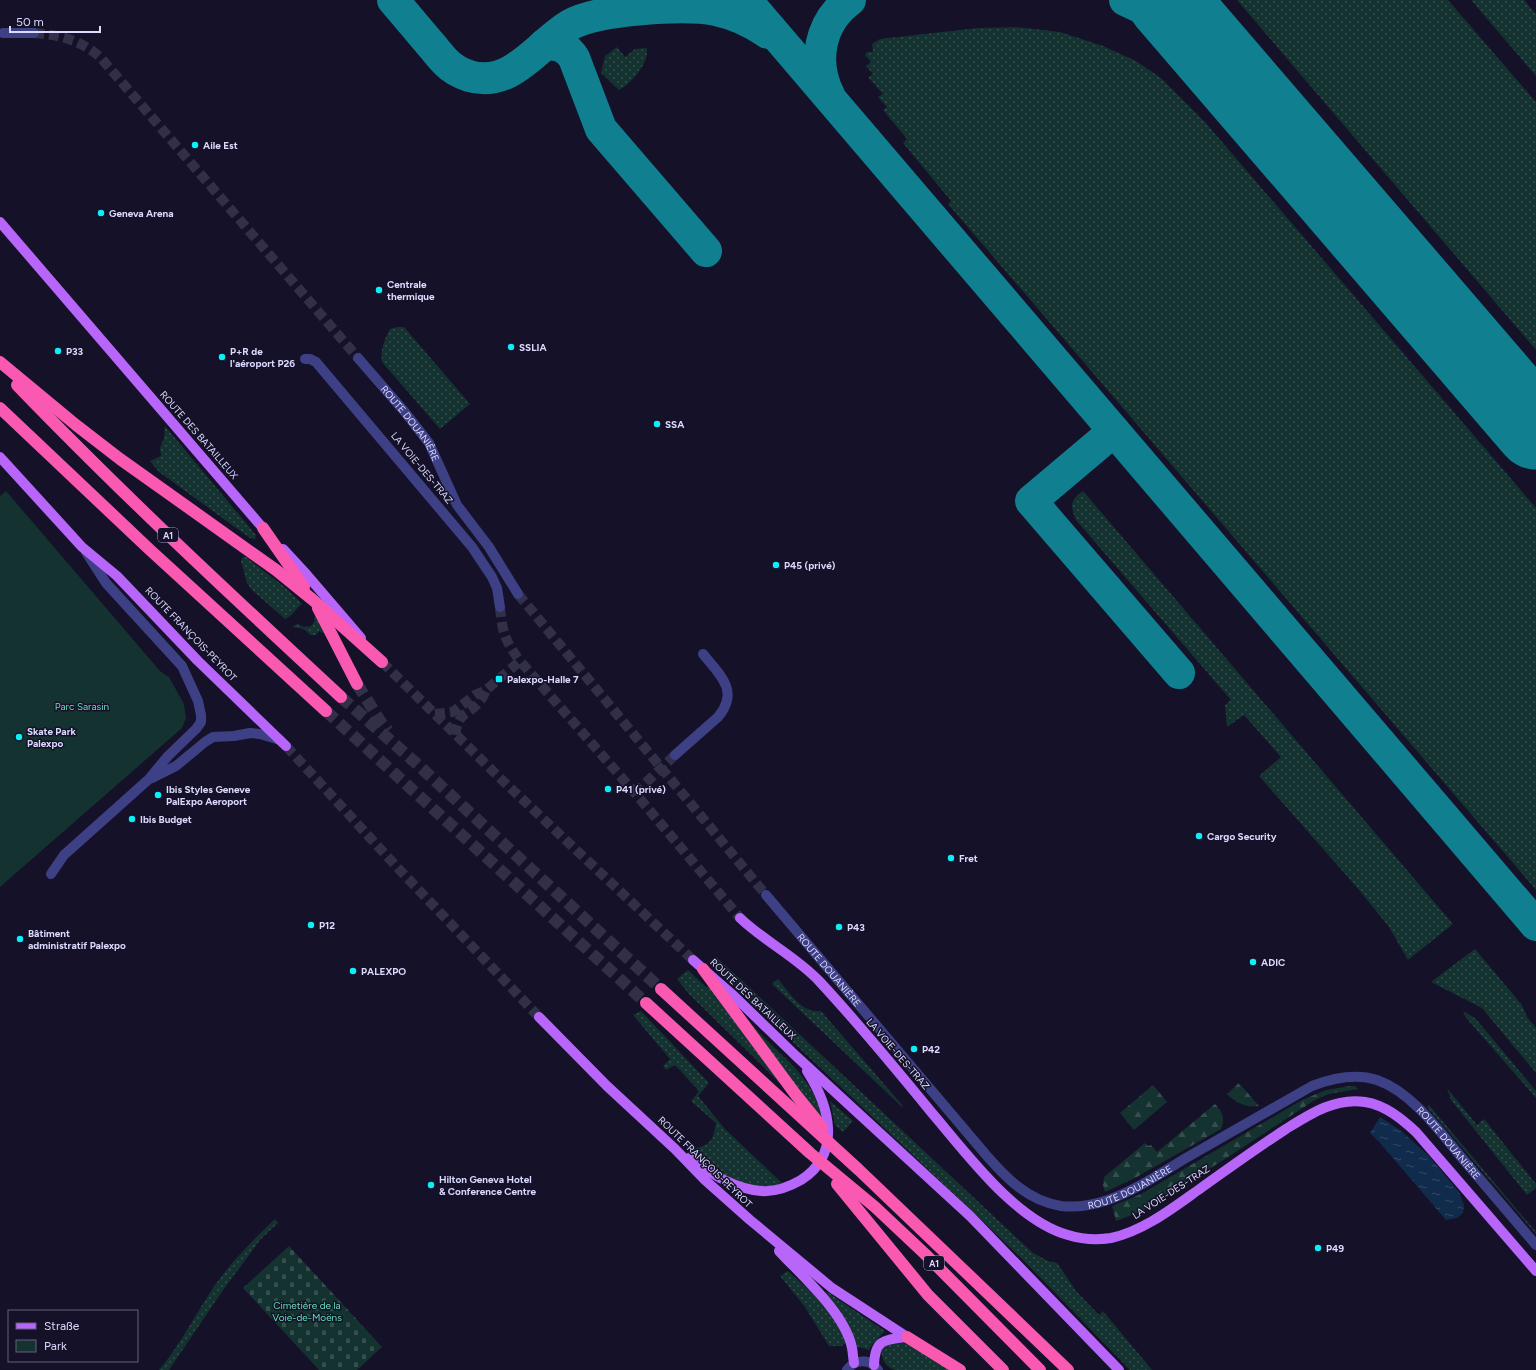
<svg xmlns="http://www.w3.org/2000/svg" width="1536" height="1370" font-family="Figtree,sans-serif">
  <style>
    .grass { fill: url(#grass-dots) }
    .forest { fill: url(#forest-firs) }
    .cemetery { fill: url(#cemetery-stones) }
    .park { fill: #14322f }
    .water { fill: url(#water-ripples) }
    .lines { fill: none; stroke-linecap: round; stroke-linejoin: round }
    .taxiway { stroke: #108090; stroke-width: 32 }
    .runway { stroke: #108090; stroke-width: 81 }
    .minor-tunnel { stroke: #322f48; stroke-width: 10; stroke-dasharray: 10 5; stroke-linecap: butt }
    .major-tunnel { stroke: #322f48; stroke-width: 10; stroke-dasharray: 10 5; stroke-linecap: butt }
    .highway-tunnel { stroke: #322f48; stroke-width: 12; stroke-dasharray: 12 6; stroke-linecap: butt }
    .minor { stroke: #3e4086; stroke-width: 10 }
    .major { stroke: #b865fa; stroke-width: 10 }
    .highway { stroke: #f959b0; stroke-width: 12 }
    .poi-dot { fill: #0deef7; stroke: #141128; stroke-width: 1.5 }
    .labels { text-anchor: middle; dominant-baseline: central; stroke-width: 3; stroke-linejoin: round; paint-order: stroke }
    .shield { fill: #141128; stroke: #a09ebe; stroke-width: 1 }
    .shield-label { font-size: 9px; font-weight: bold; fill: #dcdafe }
    .poi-label { font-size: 10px; font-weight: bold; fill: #dcdafe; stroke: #141128; text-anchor: start }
    .street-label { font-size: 10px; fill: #dcdafe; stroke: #141128 }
    .park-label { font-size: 10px; fill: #67ddb8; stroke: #141128 }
  </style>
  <defs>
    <pattern id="grass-dots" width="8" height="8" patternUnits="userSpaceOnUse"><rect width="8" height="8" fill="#14322f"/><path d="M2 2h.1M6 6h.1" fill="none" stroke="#364f4e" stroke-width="1.8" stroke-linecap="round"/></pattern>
    <pattern id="forest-firs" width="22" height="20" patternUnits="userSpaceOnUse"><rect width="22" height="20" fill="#14322f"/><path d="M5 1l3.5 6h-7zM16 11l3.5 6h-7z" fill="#364f4e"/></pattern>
    <pattern id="cemetery-stones" width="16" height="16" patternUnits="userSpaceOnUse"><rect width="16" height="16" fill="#14322f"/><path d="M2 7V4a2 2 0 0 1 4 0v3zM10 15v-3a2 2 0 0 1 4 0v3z" fill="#364f4e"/></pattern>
    <pattern id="water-ripples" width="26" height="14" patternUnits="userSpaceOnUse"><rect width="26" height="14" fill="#112b4d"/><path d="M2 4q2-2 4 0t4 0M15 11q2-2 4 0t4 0" fill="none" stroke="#334968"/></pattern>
  </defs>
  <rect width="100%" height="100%" fill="#141128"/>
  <g class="grass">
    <polygon points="1237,0 1448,0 1536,102 1536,350"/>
    <polygon points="1471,0 1524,0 1536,14 1536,76"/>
    <polygon points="1017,27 1060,32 1103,46 1136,61 1161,78 1205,122 1536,508 1536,890 948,204 951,201 903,143 907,139 883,110 887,107 878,97 883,94 868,77 873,74 866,66 871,62 865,55 867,52 873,52 872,44 880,39 978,28"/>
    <path d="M617 47 625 57 635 49 647 48C647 52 647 57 645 61 641 71 629 85 619 90L601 73 605 56Z"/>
    <path d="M397 327H404L470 404 440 429 382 362C380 349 384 341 390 329Z"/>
    <polygon points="165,426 256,535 255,539 250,538 159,472 150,461 161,456 160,448 164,438"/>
    <path d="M1083 491 1453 924 1408 960 1389 927 1360 891 1259 776 1281 757 1244 715 1227 727 1225 705 1231 700 1076 520C1070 506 1070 500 1083 491Z"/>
    <path d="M243 557H246L286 588 302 604C295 609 293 616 285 619L251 589 247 583 241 561Z"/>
    <path d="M315 615 325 632 322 633 319 631 316 635H310C307 630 300 627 295 628L293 626 297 624 304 627 311 626 314 622Z"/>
    <polygon points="1475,949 1522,1005 1527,1017 1536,1028 1536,1073 1482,1008 1431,982"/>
    <polygon points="716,957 764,1001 1033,1253 1048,1261 1057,1263 1076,1291 1099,1315 1103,1311 1152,1370 1130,1370 1023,1260 970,1209 709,963"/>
    <polygon points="688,970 706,987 709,986 781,1084 689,994 677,979"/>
    <path d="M778 979C789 992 802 1014 821 1011L903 1106 902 1107 772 984Z"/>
    <path d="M731 999C739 1009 747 1019 755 1028 782 1058 813 1075 822 1118L808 1104Z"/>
    <path d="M641 1011 709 1083 698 1096 725 1129 782 1183C753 1198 711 1169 692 1149 711 1145 713 1141 716 1123L691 1101 699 1091 675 1065 666 1070 663 1066 670 1059 633 1015Z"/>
    <polygon points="1465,1012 1476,1019 1536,1091 1536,1098 1468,1020 1463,1013"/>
    <polygon points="1447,1088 1477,1125 1484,1119 1536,1184 1536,1188 1527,1195 1451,1100"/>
    <polygon points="830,1101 853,1121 843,1132 835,1125"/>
    <polygon points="1429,1105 1536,1232 1536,1234 1427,1107"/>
    <path d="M275 1219 278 1223 260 1240 221 1293 169 1370H159C181 1344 196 1313 215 1285 232 1261 253 1240 275 1219Z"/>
    <polygon points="788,1271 814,1294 837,1321 847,1341 842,1346 829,1346 805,1307 780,1276"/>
    <polygon points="826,1291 885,1331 872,1345 869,1350 855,1346 825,1295"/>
    <path d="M902 1343 917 1346 953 1370H895C885 1366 883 1362 881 1351L886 1345Z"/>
  </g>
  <g class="forest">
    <path d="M1239 1083 1259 1106C1246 1108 1236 1103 1227 1094Z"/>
    <polygon points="1153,1085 1167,1102 1134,1130 1120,1113"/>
    <polygon points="1350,1086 1355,1086 1358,1089 1329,1094 1315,1100 1225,1159 1142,1211 1116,1221 1112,1206 1141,1194 1302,1100 1326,1090"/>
    <path d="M1215 1104C1222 1111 1226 1119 1221 1129L1135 1178 1105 1192 1103 1185 1104 1177 1145 1143 1148 1146 1151 1145 1157 1152Z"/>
  </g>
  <polygon class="cemetery" points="289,1246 382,1347 357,1370 319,1370 243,1288"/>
  <polygon class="park" points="6,491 160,671 169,677 184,704 186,718 182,728 0,887 0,496"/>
  <polygon class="water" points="1380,1117 1400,1130 1427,1154 1459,1192 1464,1205 1463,1213 1457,1218 1446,1220 1380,1143 1370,1133"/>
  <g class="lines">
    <g class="taxiway">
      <path d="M393 0C406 15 419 31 432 46 439 54 445 63 453 68 458 72 464 74 469 76 512 89 538 44 570 25 597 9 685 4 716 10 735 14 752 22 768 33"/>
      <polyline points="746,0 1536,925"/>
      <path d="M1125 0C1153 12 1179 27 1203 47 1234 72 1259 107 1285 138"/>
      <path d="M544 45C557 43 567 47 574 58L601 129 706 251"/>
      <path d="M829 95C812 61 820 22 850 0"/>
      <polyline points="1114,431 1031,501 1179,673"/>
    </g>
    <polyline class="runway" points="1167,0 1536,429"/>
    <g class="minor-tunnel">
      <path d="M34 33C60 35 81 40 101 58L358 358"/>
      <polyline points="518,594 766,895"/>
      <path d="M500 607C502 632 505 641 520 661"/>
      <polyline points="635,793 675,755"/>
    </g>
    <g class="major-tunnel">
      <polyline points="382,662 503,781 693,960"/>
      <polyline points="435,714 453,712 475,695 486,690 520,661 635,793 740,918"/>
      <path d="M455 735C459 709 468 717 480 701 483 698 484 694 486 690"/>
      <polyline points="286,746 396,866 539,1017"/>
    </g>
    <g class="highway-tunnel">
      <polyline points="357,684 382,724 388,731"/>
      <polyline points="341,697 417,764 661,989"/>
      <polyline points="326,711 646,1003"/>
    </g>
    <g class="minor">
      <polyline points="3,33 34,33"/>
      <path id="s1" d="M358 358 404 411 429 443 457 505 489 547 518 594"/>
      <polyline points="305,359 310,359 316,362 472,547 492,577 497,588 500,607"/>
      <path d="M675 755 718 717C740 691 720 675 703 654"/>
      <polyline points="152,778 176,766 205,742 213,737 234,736 250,733 260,734 280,740"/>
      <polyline points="51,874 64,855 149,779 168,756 196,729 201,722 201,715 198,701 182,666 106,583 86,552"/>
      <path id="s2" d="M766 895 987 1156C1007 1179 1029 1201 1061 1206 1077 1208 1093 1205 1108 1200 1136 1190 1161 1173 1186 1158 1228 1134 1270 1110 1312 1086 1333 1078 1355 1073 1377 1080 1414 1093 1442 1135 1467 1164 1490 1191 1513 1218 1536 1245"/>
      <path d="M847 1370C855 1359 870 1358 878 1370"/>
    </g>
    <g class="major">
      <polyline points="0,222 268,534"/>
      <polyline points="0,457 82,547 117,576 198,661 286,746"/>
      <polyline points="283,549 307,575 361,638"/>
      <path d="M740 918C765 942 797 957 820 982 859 1024 896 1069 932 1113 967 1154 1015 1220 1068 1235 1081 1239 1098 1240 1111 1238 1144 1231 1174 1207 1201 1188 1229 1168 1257 1148 1286 1129 1310 1114 1336 1097 1365 1102 1385 1105 1402 1119 1416 1132L1536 1271"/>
      <polyline points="693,960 734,996 796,1056 970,1216 1119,1370"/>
      <polyline points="539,1017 607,1086 675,1149 705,1180 750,1220 832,1288 907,1337"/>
      <path d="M689 1158C711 1173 733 1189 761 1191 775 1192 789 1187 801 1180 843 1153 829 1105 807 1071"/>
      <path d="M779 1251C802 1276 845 1313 852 1348 853 1353 853 1358 854 1363"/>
      <path d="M874 1365C875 1339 884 1340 907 1337"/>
    </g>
    <g class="highway">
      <polyline points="0,362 76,425 120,459 276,570 313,600 382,662"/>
      <path d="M17 385C121 493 231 595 341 697"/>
      <polyline points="0,408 149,549 326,711"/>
      <polyline points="263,528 304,587"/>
      <polyline points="318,608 357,684"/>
      <polyline points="703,969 796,1095 822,1127"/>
      <polyline points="661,989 859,1170 1068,1370"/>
      <polyline points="646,1003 810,1153 875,1207 925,1254 1040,1370"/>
      <polyline points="837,1184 928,1295 1003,1370"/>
      <polyline points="907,1337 960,1370"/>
    </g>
  </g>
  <g class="poi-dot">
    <circle cx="195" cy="145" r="4"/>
    <circle cx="101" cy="213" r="4"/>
    <circle cx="379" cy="290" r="4"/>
    <circle cx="511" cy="347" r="4"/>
    <circle cx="58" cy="351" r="4"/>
    <circle cx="222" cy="357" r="4"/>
    <circle cx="657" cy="424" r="4"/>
    <circle cx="776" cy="565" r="4"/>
    <rect x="495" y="675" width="8" height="8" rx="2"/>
    <circle cx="19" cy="737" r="4"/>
    <circle cx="608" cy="789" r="4"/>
    <circle cx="158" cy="795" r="4"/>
    <circle cx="132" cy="819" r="4"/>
    <circle cx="1199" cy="836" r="4"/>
    <circle cx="951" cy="858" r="4"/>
    <circle cx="311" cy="925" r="4"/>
    <circle cx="839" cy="927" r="4"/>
    <circle cx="20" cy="939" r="4"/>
    <circle cx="1253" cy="962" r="4"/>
    <circle cx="353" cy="971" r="4"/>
    <circle cx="914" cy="1049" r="4"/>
    <circle cx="431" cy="1185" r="4"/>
    <circle cx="1318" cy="1248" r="4"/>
  </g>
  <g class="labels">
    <g class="shield">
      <rect x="158" y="528" width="20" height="14" rx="3"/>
      <rect x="924" y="1256" width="20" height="14" rx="3"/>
    </g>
    <g class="shield-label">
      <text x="168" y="535">A1</text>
      <text x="934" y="1263">A1</text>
    </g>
    <g class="poi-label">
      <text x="203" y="145">Aile Est</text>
      <text x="109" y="213">Geneva Arena</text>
      <text x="387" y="284">Centrale<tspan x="387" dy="12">thermique</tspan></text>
      <text x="519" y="347">SSLIA</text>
      <text x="66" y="351">P33</text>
      <text x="230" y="351">P+R de<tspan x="230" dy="12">l'aéroport P26</tspan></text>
      <text x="665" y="424">SSA</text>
      <text x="784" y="565">P45 (privé)</text>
      <text x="507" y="679">Palexpo-Halle 7</text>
      <text x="27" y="731">Skate Park<tspan x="27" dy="12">Palexpo</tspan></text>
      <text x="166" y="789">Ibis Styles Geneve<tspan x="166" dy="12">PalExpo Aeroport</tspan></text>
      <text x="616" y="789">P41 (privé)</text>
      <text x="140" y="819">Ibis Budget</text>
      <text x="1207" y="836">Cargo Security</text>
      <text x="959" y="858">Fret</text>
      <text x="319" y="925">P12</text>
      <text x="847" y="927">P43</text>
      <text x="28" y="933">Bâtiment<tspan x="28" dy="12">administratif Palexpo</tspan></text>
      <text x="1261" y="962">ADIC</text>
      <text x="361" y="971">PALEXPO</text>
      <text x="922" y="1049">P42</text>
      <text x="439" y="1179">Hilton Geneva Hotel<tspan x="439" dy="12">&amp; Conference Centre</tspan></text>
      <text x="1326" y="1248">P49</text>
    </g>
    <g class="street-label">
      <text stroke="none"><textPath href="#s1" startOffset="84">ROUTE DOUANIÈRE</textPath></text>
      <text transform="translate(199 435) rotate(49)">ROUTE DES BATAILLEUX</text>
      <text transform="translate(422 468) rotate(50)">LA VOIE-DES-TRAZ</text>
      <text transform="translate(191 634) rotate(46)">ROUTE FRANÇOIS-PEYROT</text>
      <text stroke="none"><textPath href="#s2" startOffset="98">ROUTE DOUANIÈRE</textPath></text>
      <text transform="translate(753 999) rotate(43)">ROUTE DES BATAILLEUX</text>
      <text transform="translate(898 1054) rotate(49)">LA VOIE-DES-TRAZ</text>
      <text stroke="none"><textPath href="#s2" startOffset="878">ROUTE DOUANIÈRE</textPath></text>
      <text transform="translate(705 1162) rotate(44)">ROUTE FRANÇOIS-PEYROT</text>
      <text stroke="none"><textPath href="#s2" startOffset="506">ROUTE DOUANIÈRE</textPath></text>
      <text transform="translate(1171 1192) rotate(-33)">LA VOIE-DES-TRAZ</text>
    </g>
    <g class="park-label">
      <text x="82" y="706">Parc Sarasin</text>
      <text x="307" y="1305">Cimetière de la<tspan x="307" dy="12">Voie-de-Moëns</tspan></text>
    </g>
  </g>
  <rect x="8" y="1310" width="130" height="52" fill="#141128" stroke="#64617e"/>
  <rect x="16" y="1323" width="20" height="6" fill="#b865fa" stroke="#64617e"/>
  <text x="44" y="1330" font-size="12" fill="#dcdafe">Straße</text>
  <rect x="16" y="1340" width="20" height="12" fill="#14322f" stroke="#64617e"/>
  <text x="44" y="1350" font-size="12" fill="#dcdafe">Park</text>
  <path d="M10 26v6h90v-6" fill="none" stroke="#dcdafe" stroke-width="2"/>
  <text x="16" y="26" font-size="12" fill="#dcdafe" stroke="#141128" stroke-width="3" paint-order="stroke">50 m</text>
</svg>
